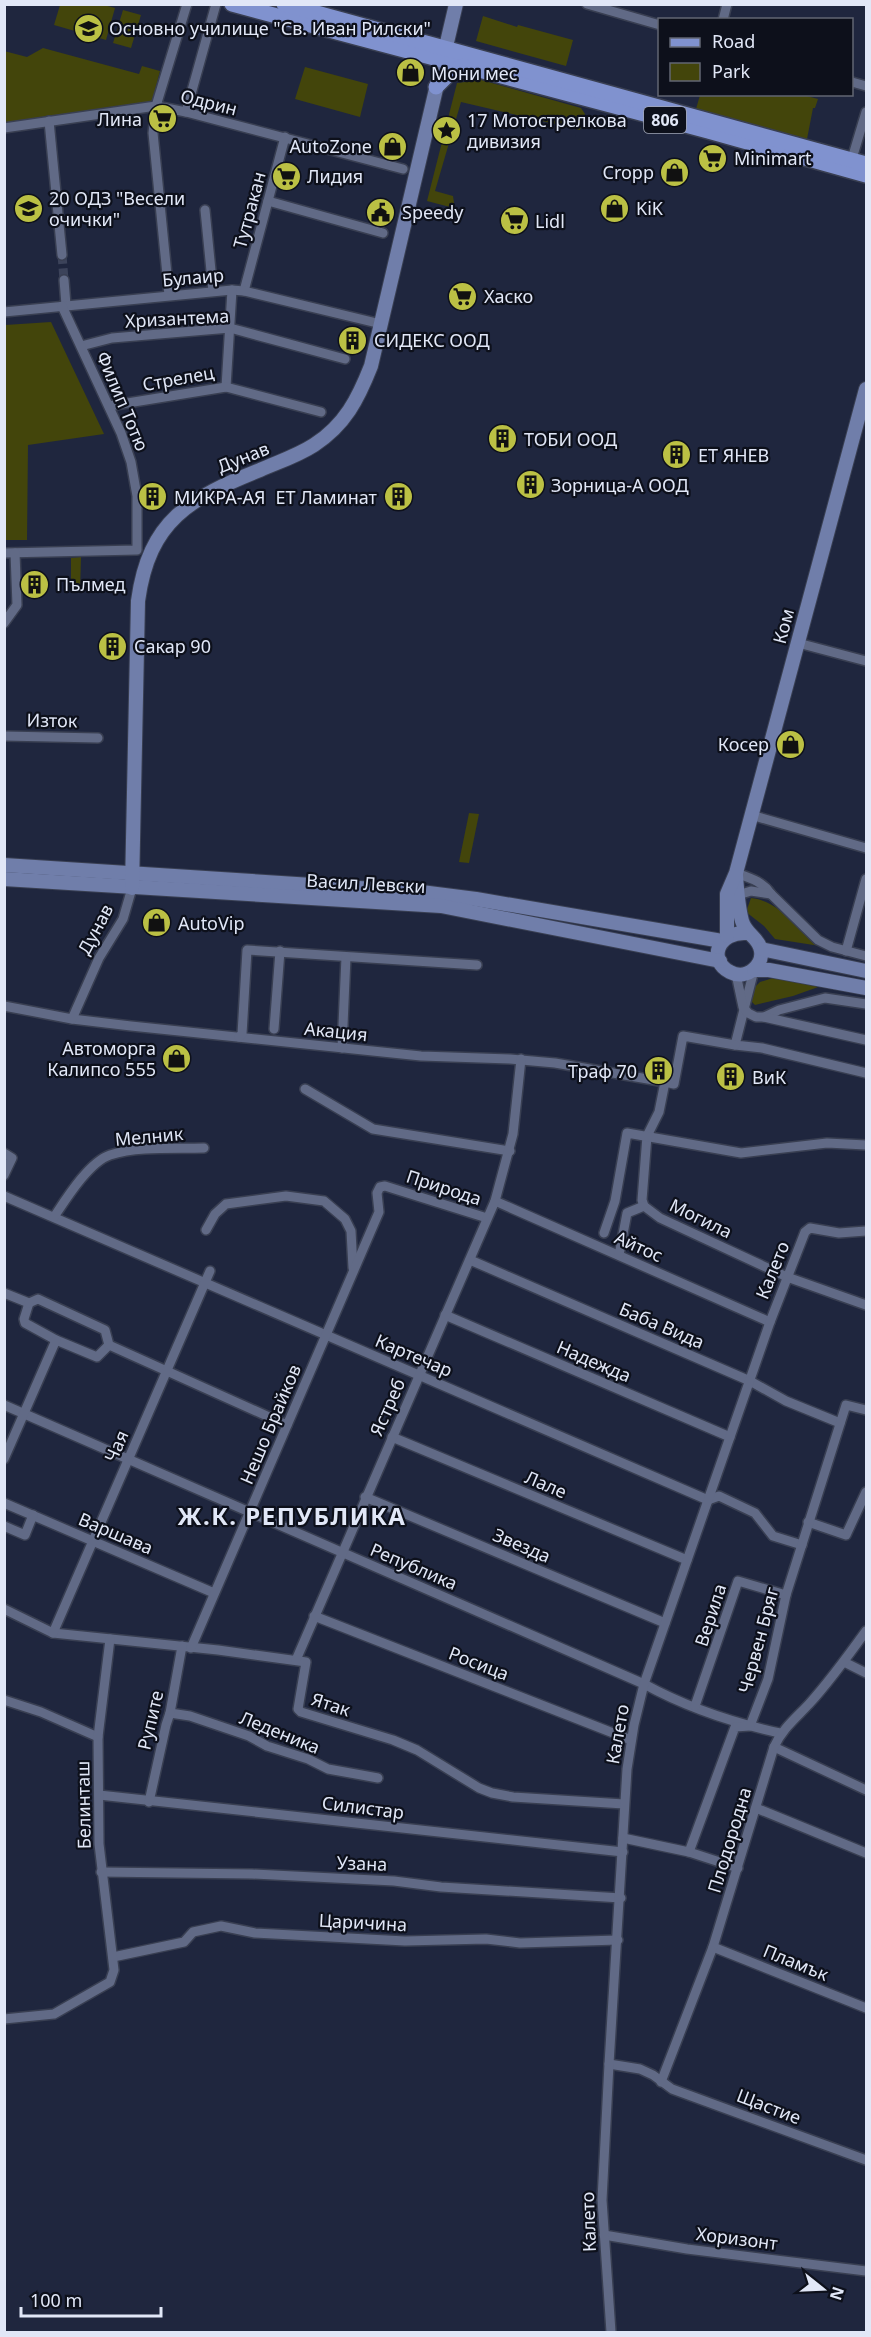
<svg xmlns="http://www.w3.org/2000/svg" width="871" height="2337" font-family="'Noto Sans',sans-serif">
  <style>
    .green { fill: #43450b }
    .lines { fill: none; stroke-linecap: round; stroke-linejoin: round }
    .street-tunnel { stroke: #3c435a; stroke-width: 9; stroke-dasharray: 9 4.5; stroke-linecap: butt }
    .street-casing { stroke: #393f52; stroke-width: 12 }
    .secondary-casing { stroke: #393f52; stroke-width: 16 }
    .primary-casing { stroke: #393f52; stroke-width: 18 }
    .street { stroke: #616a86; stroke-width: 9 }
    .secondary { stroke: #707eaa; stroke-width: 14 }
    .primary { stroke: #8092cf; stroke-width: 15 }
    .labels { text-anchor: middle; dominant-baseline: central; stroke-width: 4.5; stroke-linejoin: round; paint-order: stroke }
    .shield { fill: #0d101b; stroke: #a1a6b5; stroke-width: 1.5 }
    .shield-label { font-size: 16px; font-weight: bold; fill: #e1e7f7 }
    .poi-label { font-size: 18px; fill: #e1e7f7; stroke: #0d101b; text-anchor: start }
    .street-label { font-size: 18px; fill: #e1e7f7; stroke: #0d101b }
    .district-label { font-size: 24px; font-weight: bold; letter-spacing: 1.5px; fill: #e1e7f7; stroke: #0d101b }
  </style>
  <rect width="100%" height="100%" fill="#1f263e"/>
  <g class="green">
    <polygon points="60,5 104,5 115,8 106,40 54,25"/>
    <polygon points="123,10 141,15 131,48 113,43"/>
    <polygon points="483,16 517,27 518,25 573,40 566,66 476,41"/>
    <polygon points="43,48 139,74 142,66 160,71 152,102 5,124 4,51 27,57"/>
    <polygon points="305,67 368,84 360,117 295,99"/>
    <polygon points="481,80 581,108 585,114 580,130 461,102 435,191 453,196 454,203 450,207 427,201 457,83"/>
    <polygon points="803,95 818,99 815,108 813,108 807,139 696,109 700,95"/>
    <polygon points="51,322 104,434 28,445 27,540 5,540 5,325"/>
    <polygon points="81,557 80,592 71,591 71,558"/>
    <polygon points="469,813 479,814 469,863 459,862"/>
    <path d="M751 898C777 900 800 929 820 946L775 939 764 926 746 912Z"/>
    <polygon points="773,978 821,986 793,996 755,1005 752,1002 752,990 760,982"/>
  </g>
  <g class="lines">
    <polyline class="street-tunnel" points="62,255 64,280"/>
    <defs>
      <g id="street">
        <polyline points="587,4 660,25"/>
        <polyline points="723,20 727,4"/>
        <polyline points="852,82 866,86"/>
        <polyline points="186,112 216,4"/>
        <polyline points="49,121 62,255"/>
        <polyline points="4,128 156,106 186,112 403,169"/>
        <polyline points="854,152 866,112"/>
        <polyline points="268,201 383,233"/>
        <polyline points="205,210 213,291"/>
        <polyline points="64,280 66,305"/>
        <polyline points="244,291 285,137"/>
        <polyline points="169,295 153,133 156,106 187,4"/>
        <polyline points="4,312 232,290 244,291 381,324"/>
        <polyline points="81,346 112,338 230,328 345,359"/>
        <polyline points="226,387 232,290"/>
        <polyline points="109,406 226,387 321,412"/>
        <polyline points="4,553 137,550 137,496 131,462 121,433 62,306"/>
        <polyline points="4,623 17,605 15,553"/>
        <polyline points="798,643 866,661"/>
        <polyline points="4,736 98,738"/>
        <polyline points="751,815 866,848"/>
        <path d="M736 873C750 878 762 881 771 894L818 940 832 947 866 956"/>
        <polyline points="738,895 751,891 771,894"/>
        <polyline points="846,951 866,879"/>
        <polyline points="754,970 735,1045 762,1048 866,1073"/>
        <polyline points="736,974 743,1007 748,1013 756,1017 764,1017 779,1010 825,998 866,1004"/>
        <polyline points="4,1006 72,1019 131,1026 421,1056 510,1059 555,1063 665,1082"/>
        <polyline points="764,1017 866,1040"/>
        <polyline points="72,1019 99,958 123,919 132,888"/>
        <polyline points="274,1029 280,951"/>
        <polyline points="239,1037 242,1034 247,950 477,965"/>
        <polyline points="735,1045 683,1036 674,1084 665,1082 659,1112 647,1136 642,1200 644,1206 660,1218 787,1277 866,1305"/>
        <polyline points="342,1048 346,957"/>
        <polyline points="305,1089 373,1129 510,1151"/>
        <polyline points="4,1153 12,1158 4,1175"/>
        <polyline points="4,1196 708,1500 719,1496 755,1513 773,1536 802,1545"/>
        <polyline points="495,1201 770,1322"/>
        <path d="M54 1217C66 1199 89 1162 110 1155 139 1146 175 1149 204 1148"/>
        <polyline points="206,1230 215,1214 226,1204 286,1196 324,1201 345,1219 351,1231 353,1268"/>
        <polyline points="604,1233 615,1201 627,1133 741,1153 827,1143 866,1145"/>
        <polyline points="619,1255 627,1213 644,1206"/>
        <polyline points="470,1260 750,1381 786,1401 840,1423"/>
        <polyline points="4,1293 29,1303 24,1319 25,1323 56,1340 97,1357 109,1345"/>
        <polyline points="29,1303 38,1299 105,1330 109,1345 287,1425"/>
        <polyline points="445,1315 730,1437"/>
        <path d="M4 1405 644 1684C686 1707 734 1723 780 1733"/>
        <polyline points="392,1437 687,1560"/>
        <polyline points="4,1459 56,1340"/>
        <polyline points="365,1497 665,1623"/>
        <polyline points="4,1503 214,1593"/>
        <polyline points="808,1522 846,1535 866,1492"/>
        <polyline points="4,1526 25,1535 33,1515"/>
        <polyline points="4,1609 53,1633 218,1650 306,1662 298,1709 301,1712 393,1740 417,1750 479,1788 492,1793 513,1797 624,1804"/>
        <polyline points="314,1616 631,1740"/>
        <polyline points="53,1633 210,1271"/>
        <polyline points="191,1648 379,1212 377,1193 380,1187 385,1186 487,1218"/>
        <polyline points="296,1660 495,1201 513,1134 521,1059"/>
        <polyline points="844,1662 866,1673"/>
        <polyline points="4,1700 41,1712 98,1737"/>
        <polyline points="695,1706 738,1581 786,1595"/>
        <polyline points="170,1713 190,1716 249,1736 267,1746 308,1759 328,1769 378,1778"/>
        <polyline points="774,1747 866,1790"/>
        <polyline points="99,1795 623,1852"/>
        <polyline points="149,1802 166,1725 170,1713 182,1646"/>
        <polyline points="756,1808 866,1853"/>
        <polyline points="623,1838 689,1852 738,1868"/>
        <polyline points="689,1852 735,1727 750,1726 768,1679 786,1595 846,1405 866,1410"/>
        <polyline points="101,1872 252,1874 394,1881 441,1887 621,1898"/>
        <polyline points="713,1947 866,2008"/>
        <polyline points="113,1957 184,1942 193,1932 221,1926 255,1933 405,1941 486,1939 520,1943 618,1940"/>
        <polyline points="4,2019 54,2014 110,1982 114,1970 99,1844 98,1737 110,1639"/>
        <polyline points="609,2064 640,2069 653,2075 672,2089 866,2160"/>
        <path d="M661 2082 713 1947 774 1747C782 1729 796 1718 809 1704 830 1681 848 1656 866 1631"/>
        <polyline points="604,2235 687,2249 866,2271"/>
        <polyline points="611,2332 602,2200 609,2064 627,1769 634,1725 644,1684 770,1322 805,1232 810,1228 839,1233 866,1231"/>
      </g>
      <g id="secondary">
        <polyline points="4,865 421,892 476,899 722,941"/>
        <path d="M736 875C737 890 738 906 742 921 746 934 756 936 760 947 766 964 747 981 730 972 707 960 718 931 747 933"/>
        <polyline points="4,879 441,906 720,961"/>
        <path d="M132 888 138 601C149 520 190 498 260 470 278 462 297 456 314 445 345 425 358 399 371 366L456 4"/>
        <polyline points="727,936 727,894 736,873 866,389"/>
        <polyline points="761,949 866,971"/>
        <polyline points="754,970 769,970 866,988"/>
      </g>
      <g id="primary">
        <polyline points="232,4 708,131 866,175"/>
        <polyline points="284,4 866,164"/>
        <polyline points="436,87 452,71 464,66"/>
      </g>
    </defs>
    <use href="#street" class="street-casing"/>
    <use href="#secondary" class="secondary-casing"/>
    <use href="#primary" class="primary-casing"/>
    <use href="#street" class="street"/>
    <use href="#secondary" class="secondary"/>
    <use href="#primary" class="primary"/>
  </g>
  <defs>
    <symbol id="school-disc" viewBox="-11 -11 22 22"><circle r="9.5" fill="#bbc044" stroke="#0d101b"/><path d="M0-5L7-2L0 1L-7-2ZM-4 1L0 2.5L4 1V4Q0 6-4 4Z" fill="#111"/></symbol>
    <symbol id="shop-disc" viewBox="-11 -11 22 22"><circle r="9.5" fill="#bbc044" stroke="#0d101b"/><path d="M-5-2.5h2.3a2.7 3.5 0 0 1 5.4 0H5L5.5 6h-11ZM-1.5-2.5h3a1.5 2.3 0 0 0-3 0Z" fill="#111"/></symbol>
    <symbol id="supermarket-disc" viewBox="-11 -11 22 22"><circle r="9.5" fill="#bbc044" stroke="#0d101b"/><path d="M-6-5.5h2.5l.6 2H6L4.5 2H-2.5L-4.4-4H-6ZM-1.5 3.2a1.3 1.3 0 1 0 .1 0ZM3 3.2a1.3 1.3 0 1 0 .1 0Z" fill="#111"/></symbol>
    <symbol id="sight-disc" viewBox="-11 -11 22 22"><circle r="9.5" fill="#bbc044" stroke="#0d101b"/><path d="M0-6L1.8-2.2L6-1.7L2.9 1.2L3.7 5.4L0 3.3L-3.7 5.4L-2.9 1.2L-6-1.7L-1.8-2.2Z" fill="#111"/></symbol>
    <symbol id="civic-disc" viewBox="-11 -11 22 22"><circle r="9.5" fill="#bbc044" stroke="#0d101b"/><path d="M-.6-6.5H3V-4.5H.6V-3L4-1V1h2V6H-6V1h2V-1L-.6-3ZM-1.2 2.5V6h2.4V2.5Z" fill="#111"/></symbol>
    <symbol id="building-disc" viewBox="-11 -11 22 22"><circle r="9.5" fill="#bbc044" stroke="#0d101b"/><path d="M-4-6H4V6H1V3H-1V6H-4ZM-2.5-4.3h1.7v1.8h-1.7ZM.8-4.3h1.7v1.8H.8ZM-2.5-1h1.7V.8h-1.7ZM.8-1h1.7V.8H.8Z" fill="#111"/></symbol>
  </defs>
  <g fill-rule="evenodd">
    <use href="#school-disc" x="72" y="12" width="33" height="33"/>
    <use href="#shop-disc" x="394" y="56" width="33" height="33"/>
    <use href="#supermarket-disc" x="146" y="102" width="33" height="33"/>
    <use href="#sight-disc" x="430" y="114" width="33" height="33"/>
    <use href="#shop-disc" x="376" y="130" width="33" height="33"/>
    <use href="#supermarket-disc" x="696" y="142" width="33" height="33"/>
    <use href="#shop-disc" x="658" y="156" width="33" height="33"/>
    <use href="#supermarket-disc" x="270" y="160" width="33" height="33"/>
    <use href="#school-disc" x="12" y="192" width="33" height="33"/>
    <use href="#shop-disc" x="598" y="192" width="33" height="33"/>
    <use href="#civic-disc" x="364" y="196" width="33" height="33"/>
    <use href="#supermarket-disc" x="498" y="204" width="33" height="33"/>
    <use href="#supermarket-disc" x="446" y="280" width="33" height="33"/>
    <use href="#building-disc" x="336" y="324" width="33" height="33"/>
    <use href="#building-disc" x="486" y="422" width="33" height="33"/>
    <use href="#building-disc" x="660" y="438" width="33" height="33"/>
    <use href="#building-disc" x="514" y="468" width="33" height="33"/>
    <use href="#building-disc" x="136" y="480" width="33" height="33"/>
    <use href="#building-disc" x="382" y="480" width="33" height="33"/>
    <use href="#building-disc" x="18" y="568" width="33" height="33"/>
    <use href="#building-disc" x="96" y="630" width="33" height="33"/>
    <use href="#shop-disc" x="774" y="728" width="33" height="33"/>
    <use href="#shop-disc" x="140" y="906" width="33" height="33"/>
    <use href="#shop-disc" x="160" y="1042" width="33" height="33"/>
    <use href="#building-disc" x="642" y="1054" width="33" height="33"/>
    <use href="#building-disc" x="714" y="1060" width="33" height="33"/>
  </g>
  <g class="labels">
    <rect class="shield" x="644" y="107" width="42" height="26" rx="4.5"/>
    <g class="shield-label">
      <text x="665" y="120">806</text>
    </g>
    <g class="poi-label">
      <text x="109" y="28">Основно училище "Св. Иван Рилски"</text>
      <text x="431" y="73">Мони мес</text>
      <text x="142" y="119" text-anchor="end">Лина</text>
      <text x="467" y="120">17 Мотострелкова<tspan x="467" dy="21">дивизия</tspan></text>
      <text x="372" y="146" text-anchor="end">AutoZone</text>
      <text x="734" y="158">Minimart</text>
      <text x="654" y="172" text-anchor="end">Cropp</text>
      <text x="307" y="176">Лидия</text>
      <text x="49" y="198">20 ОДЗ "Весели<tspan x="49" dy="21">очички"</tspan></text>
      <text x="636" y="208">KiK</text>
      <text x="402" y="212">Speedy</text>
      <text x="535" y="221">Lidl</text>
      <text x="484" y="296">Хаско</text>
      <text x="374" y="340">СИДЕКС ООД</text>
      <text x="524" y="439">ТОБИ ООД</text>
      <text x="698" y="455">ЕТ ЯНЕВ</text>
      <text x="551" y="485">Зорница-А ООД</text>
      <text x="174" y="497">МИКРА-АЯ</text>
      <text x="377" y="497" text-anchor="end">ЕТ Ламинат</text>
      <text x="56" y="584">Пълмед</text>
      <text x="134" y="646">Сакар 90</text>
      <text x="769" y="744" text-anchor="end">Косер</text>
      <text x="178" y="923">AutoVip</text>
      <text x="156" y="1048" text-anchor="end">Автоморга<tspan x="156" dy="21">Калипсо 555</tspan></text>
      <text x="637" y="1071" text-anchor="end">Траф 70</text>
      <text x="752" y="1077">ВиК</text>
    </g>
    <g class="street-label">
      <text transform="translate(209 102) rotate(14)">Одрин</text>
      <text transform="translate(249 210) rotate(-75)">Тутракан</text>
      <text transform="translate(193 277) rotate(-5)">Булаир</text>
      <text transform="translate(177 318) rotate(-3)">Хризантема</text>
      <text transform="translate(178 378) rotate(-10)">Стрелец</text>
      <text transform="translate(123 401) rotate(67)">Филип Тотю</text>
      <text transform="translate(243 457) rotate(-22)">Дунав</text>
      <text transform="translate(783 626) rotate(-75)">Ком</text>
      <text transform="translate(52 720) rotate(1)">Изток</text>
      <text transform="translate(366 883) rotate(3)">Васил Левски</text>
      <text transform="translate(95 929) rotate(-62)">Дунав</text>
      <text transform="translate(336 1031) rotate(6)">Акация</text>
      <text transform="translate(149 1136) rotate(-5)">Мелник</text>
      <text transform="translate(444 1187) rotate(18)">Природа</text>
      <text transform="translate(701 1218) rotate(26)">Могила</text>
      <text transform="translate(639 1246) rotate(24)">Айтос</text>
      <text transform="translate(772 1270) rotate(-68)">Калето</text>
      <text transform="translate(662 1325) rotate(23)">Баба Вида</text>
      <text transform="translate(414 1355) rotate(23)">Картечар</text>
      <text transform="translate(594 1361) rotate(23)">Надежда</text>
      <text transform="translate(387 1407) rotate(-66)">Ястреб</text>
      <text transform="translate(270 1424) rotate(-67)">Нешо Брайков</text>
      <text transform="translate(116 1446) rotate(-66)">Чая</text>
      <text transform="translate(546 1484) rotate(23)">Лале</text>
      <text transform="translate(116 1533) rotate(23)">Варшава</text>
      <text transform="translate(522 1545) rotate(23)">Звезда</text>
      <text transform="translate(414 1566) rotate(23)">Република</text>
      <text transform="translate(710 1615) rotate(-72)">Верила</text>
      <text transform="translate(758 1640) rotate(-75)">Червен Бряг</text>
      <text transform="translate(479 1663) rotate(21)">Росица</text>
      <text transform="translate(331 1704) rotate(18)">Ятак</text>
      <text transform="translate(150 1720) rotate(-77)">Рупите</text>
      <text transform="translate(280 1732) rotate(22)">Леденика</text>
      <text transform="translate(617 1734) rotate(-80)">Калето</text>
      <text transform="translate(83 1805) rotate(-91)">Белинташ</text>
      <text transform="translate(363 1807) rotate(7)">Силистар</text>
      <text transform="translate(729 1840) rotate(-73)">Плодородна</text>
      <text transform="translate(362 1863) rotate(2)">Узана</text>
      <text transform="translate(363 1922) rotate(3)">Царичина</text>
      <text transform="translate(796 1962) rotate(22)">Пламък</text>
      <text transform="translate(769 2106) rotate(21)">Щастие</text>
      <text transform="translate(588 2222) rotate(-92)">Калето</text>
      <text transform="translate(737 2238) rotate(7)">Хоризонт</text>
    </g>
    <g class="district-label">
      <text x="292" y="1515">Ж.К. РЕПУБЛИКА</text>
    </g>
  </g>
  <rect width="871" height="2337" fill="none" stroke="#e1e7f7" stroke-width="12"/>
  <rect x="658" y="18" width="195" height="78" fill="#0d101b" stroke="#626673" stroke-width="1.5"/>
  <rect x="670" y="38" width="30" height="9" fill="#8092cf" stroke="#626673" stroke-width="1.5"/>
  <text x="712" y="48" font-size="18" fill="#e1e7f7">Road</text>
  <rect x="670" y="63" width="30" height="18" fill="#43450b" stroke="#626673" stroke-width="1.5"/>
  <text x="712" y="78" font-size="18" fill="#e1e7f7">Park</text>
  <g transform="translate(823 2289) rotate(108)" stroke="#0d101b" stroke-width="4.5" paint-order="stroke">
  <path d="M0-4.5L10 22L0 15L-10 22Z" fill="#e1e7f7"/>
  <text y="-9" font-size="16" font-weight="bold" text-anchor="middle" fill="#e1e7f7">N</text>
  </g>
  <path d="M21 2307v9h140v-9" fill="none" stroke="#e1e7f7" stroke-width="3"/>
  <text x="30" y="2307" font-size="18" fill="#e1e7f7" stroke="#0d101b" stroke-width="4.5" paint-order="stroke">100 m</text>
</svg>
